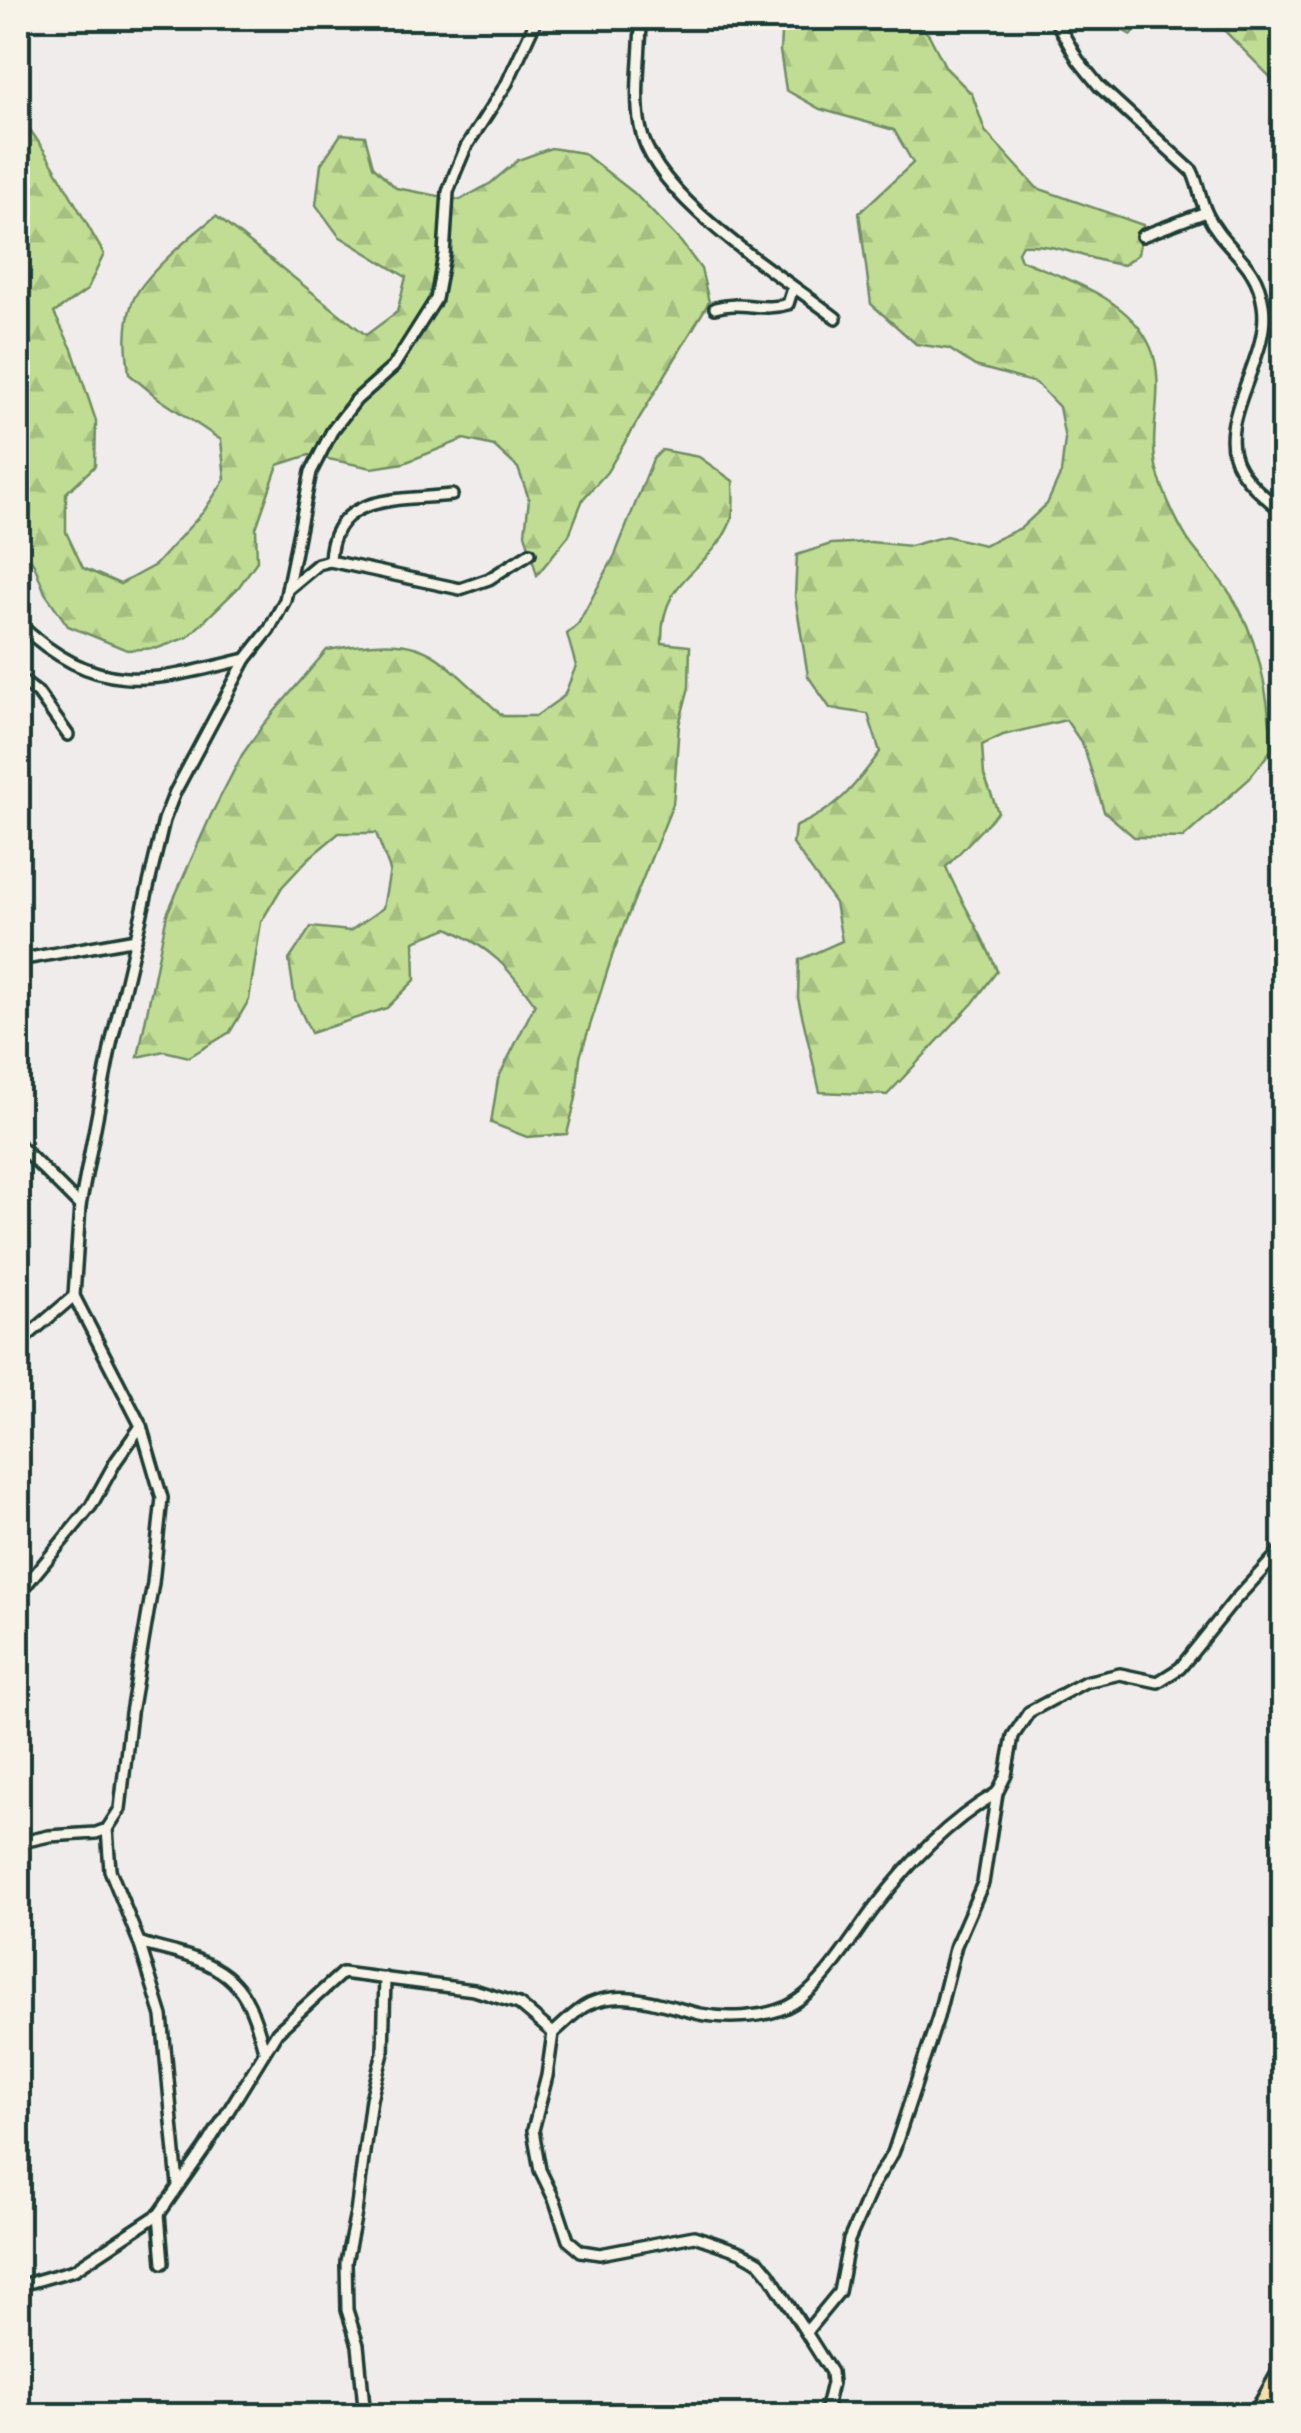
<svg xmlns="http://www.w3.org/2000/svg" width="1301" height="2433" font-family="Mynerve,sans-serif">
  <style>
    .forest { fill: url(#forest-firs); stroke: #708d64; stroke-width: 2.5 }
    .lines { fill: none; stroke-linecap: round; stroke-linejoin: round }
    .street-casing { stroke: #1f3d34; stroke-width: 16 }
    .primary-casing { stroke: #1f3d34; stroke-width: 22 }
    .street { stroke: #f7f3e8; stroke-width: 9 }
    .primary { stroke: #f9deab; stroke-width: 15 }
  </style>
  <defs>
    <pattern id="forest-firs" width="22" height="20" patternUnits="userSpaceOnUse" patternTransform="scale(2.5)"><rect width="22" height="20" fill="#c1dd94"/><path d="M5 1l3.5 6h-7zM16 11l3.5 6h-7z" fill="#a5bf80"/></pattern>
  </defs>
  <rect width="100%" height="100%" fill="#f0ecec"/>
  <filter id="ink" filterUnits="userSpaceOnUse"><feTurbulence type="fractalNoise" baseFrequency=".01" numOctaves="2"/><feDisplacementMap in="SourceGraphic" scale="20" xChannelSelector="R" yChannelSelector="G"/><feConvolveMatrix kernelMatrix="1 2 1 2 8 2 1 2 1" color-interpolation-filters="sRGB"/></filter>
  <g filter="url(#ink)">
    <g class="forest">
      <path d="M782 18H913L929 35 946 68 972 94 985 131 1037 188 1143 225 1138 254 1124 265C1086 261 1062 243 1022 245L1018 252 1021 260C1067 279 1130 298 1151 348 1167 386 1147 432 1157 470 1163 492 1176 521 1188 540 1201 559 1218 575 1231 595 1260 639 1269 697 1272 749L1248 780 1183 838 1134 837 1104 811 1083 745 1066 720 1003 735 982 745 984 775 998 812 946 867C961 903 983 934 997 971L973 1003 887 1095 820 1092 798 998 799 960 842 941 835 903 793 844 795 827C838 808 852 790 880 752L868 714 830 708 808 676 795 596 797 555 831 544 871 542 910 546 946 536 984 545 1021 528 1047 504 1061 473 1065 439 1059 407 1036 383 975 366 949 349 916 344 871 304 859 213 913 163 894 130 820 109 786 90 780 51Z"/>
      <polygon points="1100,18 1148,18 1131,35"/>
      <polygon points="1212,18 1283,18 1283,90"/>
      <path d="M18 114C52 156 76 207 104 254L87 290 54 313 72 349 96 421 95 466 66 493V532L83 568 120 584 155 565 204 511 225 479 221 440 158 398 129 374C126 350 124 327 132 303 142 276 193 234 216 216L366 335 397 312 406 277 339 236 316 205 321 164 341 134 365 136 373 166 396 188 460 200 491 183 518 160 551 148 583 153 634 193 681 242 701 269 709 302 607 472 583 499 569 535 537 575 525 533 529 499 518 468 494 446 464 439 404 463 372 468 309 455 278 465 256 528 257 561 238 588 188 637 158 648 127 650 68 626 45 593 34 564 18 542Z"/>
      <path d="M662 450 699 457 733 481C733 493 735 510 731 521 710 573 660 574 662 643L690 646 689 687 679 725 673 804 614 950 580 1057 576 1098 567 1134 527 1137 491 1123 498 1079 535 1004C507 966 492 949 448 928L414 941 415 980 387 1008 311 1033 295 999 289 960 311 927 350 931 383 908 390 870 376 833H339L309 858 282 887 261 922 249 1000 230 1032 189 1057 164 1051 138 1057 167 914 211 815 242 755 263 725 327 650C432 632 430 651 503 716H536L564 696 576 666 567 634 578 624 615 555 653 459Z"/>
    </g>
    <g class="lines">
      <defs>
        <g id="street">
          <path d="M641 18C641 52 634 92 640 126 652 198 781 275 836 318"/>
          <path d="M1054 18 1078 60 1099 86 1192 171C1199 185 1200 200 1207 214 1224 250 1257 260 1263 305 1272 359 1211 422 1240 469 1250 486 1269 500 1284 513"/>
          <polyline points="1142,236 1206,212"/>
          <path d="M715 308C740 300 763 312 788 304L793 288"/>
          <path d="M330 561C332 492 399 501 452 495"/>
          <polyline points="288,589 318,564 330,561 460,589 489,579 530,553"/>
          <path d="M18 623C97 697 149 683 246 659"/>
          <polyline points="18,678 38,693 68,735"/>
          <polyline points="18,926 24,959"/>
          <polyline points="18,965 24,959 136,939"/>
          <polyline points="18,1144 80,1206"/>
          <polyline points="18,1344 74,1296"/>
          <polyline points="18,1595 91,1506 116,1461 141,1426"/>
          <path d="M107 1829 110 1870 139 1942C151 1947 163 1949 177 1953 237 1970 249 1993 264 2050"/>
          <polyline points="18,1843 49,1836 96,1833 107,1829 120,1809 131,1713 153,1583 162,1498 141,1426 74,1296 80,1206 111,1044 164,820 175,792 246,659 269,630 285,600 311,472 332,431 356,400 393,367 436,299 444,255 448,192 455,173 466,147 507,83 537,18"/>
          <polyline points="139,1942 162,2016 178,2185"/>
          <polyline points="159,2214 163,2263"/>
          <polyline points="18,2286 74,2270 159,2214 206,2147 277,2032 342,1973 474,1990 519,2004 553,2033"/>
          <polyline points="806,2332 839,2292 849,2240 874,2183 893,2153 938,2017 956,1945 983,1883 997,1793 1006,1775 1013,1736 1029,1712 1085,1682 1120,1674 1158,1682 1180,1668 1234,1601 1284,1547"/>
          <polyline points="365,2416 358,2345 347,2310 346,2262 356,2213 371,2099 383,2053 385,1978"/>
          <path d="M824 2416 832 2383 831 2372 769 2274 759 2262 741 2252 694 2236 600 2254 581 2251 568 2240 555 2201 540 2170 533 2130 547 2076 553 2033C564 2024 576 2010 589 2004 626 1988 664 2006 700 2014 725 2019 760 2018 784 2008 821 1993 851 1938 875 1907 910 1862 947 1822 997 1793"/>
        </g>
        <polyline id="primary" points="1256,2416 1284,2367"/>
      </defs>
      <use href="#street" class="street-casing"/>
      <use href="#primary" class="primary-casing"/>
      <use href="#street" class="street"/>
      <use href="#primary" class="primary"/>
    </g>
  </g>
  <rect width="1301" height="2433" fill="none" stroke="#f7f3e8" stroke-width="60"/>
  <rect x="30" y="30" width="1241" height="2373" fill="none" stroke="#1f3d34" stroke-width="4" filter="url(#ink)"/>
</svg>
